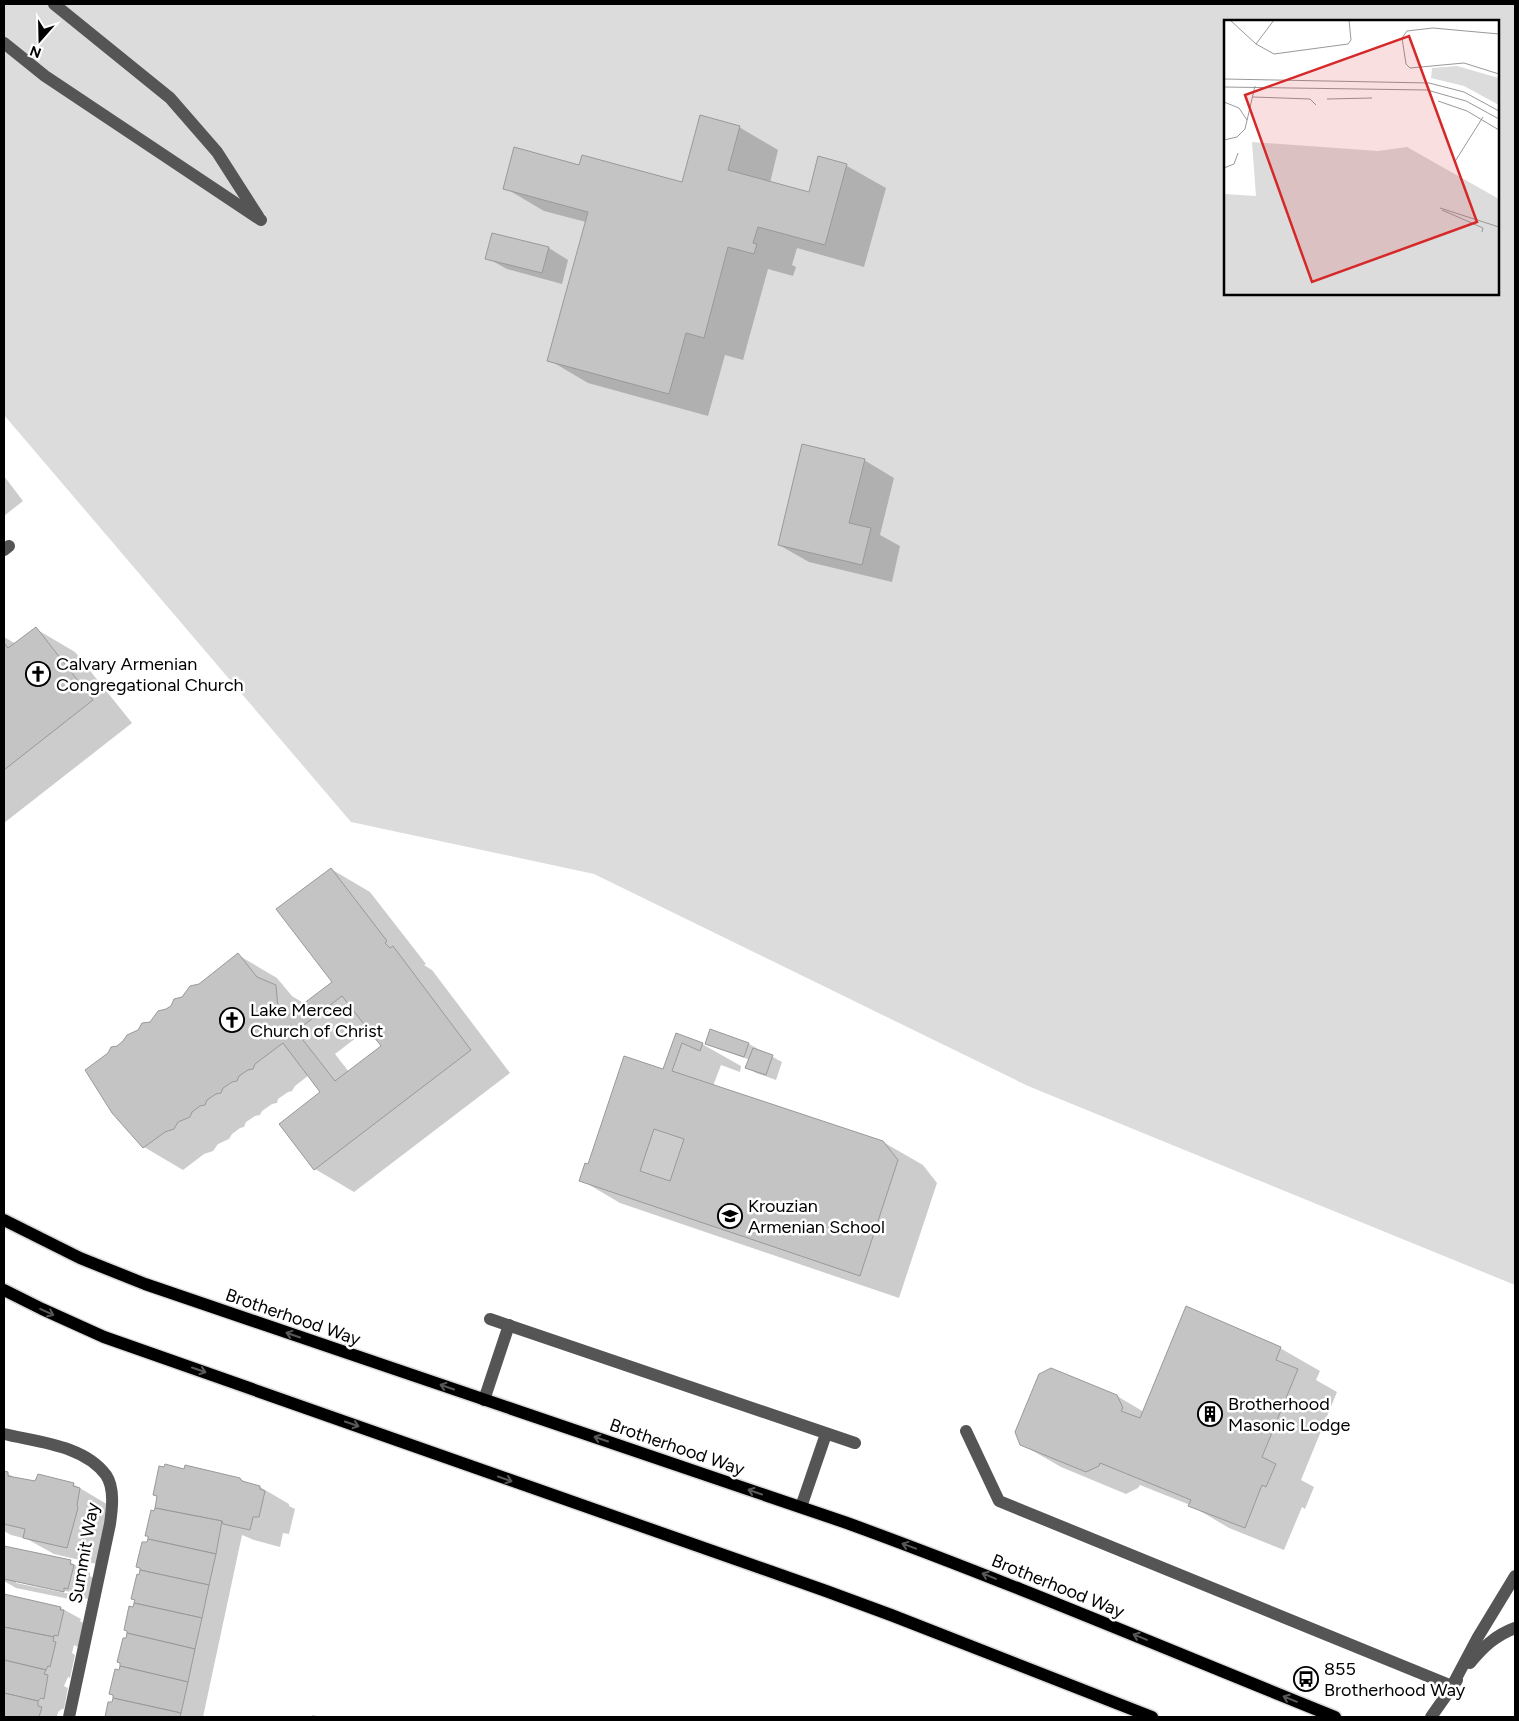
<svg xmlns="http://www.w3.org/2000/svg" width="1519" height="1721" font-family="Figtree,sans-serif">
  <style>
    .green { fill: #dcdcdc; fill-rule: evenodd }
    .shadow { fill: #0003; fill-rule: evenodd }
    .building { fill: #c4c4c4; stroke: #999; fill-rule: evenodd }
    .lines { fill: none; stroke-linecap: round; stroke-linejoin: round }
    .major-casing { stroke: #dbdbdb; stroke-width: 15 }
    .minor { stroke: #555; stroke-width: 12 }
    .major { stroke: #000; stroke-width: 12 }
    .oneway { stroke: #595959 }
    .labels { text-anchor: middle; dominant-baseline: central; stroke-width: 5; stroke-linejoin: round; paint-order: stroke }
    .poi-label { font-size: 18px; fill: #000; stroke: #fff; text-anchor: start }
    .street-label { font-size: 18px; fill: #000; stroke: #fff }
    .inset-road { fill: none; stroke: #999; stroke-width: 1 }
    .view { fill: #d62828; fill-opacity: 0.15; stroke: #d62828; stroke-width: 2.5 }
    .inset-edge { fill: none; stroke: #000; stroke-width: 2.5 }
  </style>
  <rect width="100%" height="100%" fill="#fff"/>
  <path class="green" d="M4 4H1515V1285L1028 1086 594 874 351 822 4 415ZM1225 21H1498V294H1225Z"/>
  <g class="shadow">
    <polygon points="739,127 778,150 770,183 809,194 819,158 847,166 886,188 864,267 797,248 792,265 796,267 793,276 768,269 743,360 725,355 708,416 588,383 549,360 586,222 544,211 505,188 580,166 683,183"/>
    <polygon points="549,248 568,260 562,284 507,269 487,258"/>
    <polygon points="864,460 894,478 880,535 900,546 892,582 809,562 779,545"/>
    <polygon points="4,476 23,501 4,516"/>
    <polygon points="36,629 75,652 132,723 4,823 4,637 16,644"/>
    <path d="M331 869 370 892 426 964 424 965 432 970 510 1073 354 1192 315 1169 322 1092 309 1075 295 1086 292 1091 288 1092 278 1099 277 1103 272 1104 262 1111 260 1115 255 1116 246 1122 244 1127 240 1128 232 1134 229 1139 218 1144 213 1151 204 1154 183 1170 144 1147 113 1112 118 1047 238 955 277 978 292 996 305 1004 334 982ZM369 1028 382 1046 349 1072 335 1054Z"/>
    <polygon points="711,1031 749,1044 782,1062 776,1080 756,1073 747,1068 750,1060 716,1048 707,1043"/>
    <polygon points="676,1034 702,1044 741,1066 740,1072 721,1065 713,1086 883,1142 923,1165 937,1183 899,1298 620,1203 581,1180 589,1166 664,1070"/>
    <polygon points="1280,1348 1320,1371 1316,1380 1337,1392 1301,1480 1314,1487 1305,1509 1302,1507 1284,1550 1229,1528 1190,1505 1140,1485 1138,1488 1126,1494 1061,1467 1021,1444 1117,1396 1144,1412"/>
    <polygon points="4,1472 18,1479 36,1483 73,1484 110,1506 97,1564 54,1554 27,1539 11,1535 4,1531"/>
    <polygon points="240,1479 249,1484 260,1487 289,1504 289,1506 295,1509 289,1534 283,1533 280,1547 254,1540 242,1535 203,1717 106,1717 109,1703 113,1704 114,1696 110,1694 119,1671 155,1512"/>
    <path d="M4 1547 70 1562 90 1573V1576L93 1578 88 1599 84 1598V1602L16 1588 4 1581ZM16 1580 70 1592V1594L16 1583Z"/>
    <polygon points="4,1595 61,1608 81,1619 80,1621 83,1623 78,1647 74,1645 72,1653 75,1655 70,1678 68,1677 64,1686 68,1688 64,1709 62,1709 58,1712 57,1717 4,1717"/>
    <polygon points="312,1715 323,1717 312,1717"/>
  </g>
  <g class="building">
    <polygon points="700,115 740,126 728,170 809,192 818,156 847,164 825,245 758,227 753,243 757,244 754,254 728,247 704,338 686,333 669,394 547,361 588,212 503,189 514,147 579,165 582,155 682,182"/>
    <polygon points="492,233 549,247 542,273 485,259"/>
    <polygon points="802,444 865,459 849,523 871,528 862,565 778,545"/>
    <polygon points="36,627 93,700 4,770 4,643 8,648"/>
    <path d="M331 868 387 941 385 943 390 948 393 946 471 1050 314 1170 279 1124 320 1092 283 1043 255 1064 253 1069 248 1070 239 1076 237 1081 232 1082 223 1088 221 1093 216 1094 207 1100 205 1105 200 1106 192 1112 190 1117 178 1122 174 1129 165 1132 143 1148 112 1113 85 1070 108 1053 111 1047 117 1046 123 1041 127 1035 138 1030 142 1023 150 1022 158 1011 166 1009 171 1006 174 999 182 997 190 986 199 984 238 953 257 977 276 985 278 1008 286 1017 332 982 276 909ZM342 996 381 1046 335 1081 296 1031Z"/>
    <polygon points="710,1029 749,1043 744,1057 705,1044"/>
    <path d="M676 1033 703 1043 700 1051 682 1043 672 1071 883 1141 898 1160 860 1276 579 1181 585 1163 588 1164 624 1056 663 1069ZM654 1129 684 1139 670 1181 640 1171Z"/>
    <polygon points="753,1048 773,1055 766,1075 745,1068"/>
    <polygon points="1186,1306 1281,1347 1276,1360 1298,1369 1262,1457 1276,1464 1266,1487 1262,1485 1245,1528 1188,1506 1191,1500 1100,1463 1099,1466 1086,1472 1020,1445 1015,1432 1039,1374 1051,1368 1117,1395 1123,1408 1121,1411 1140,1418"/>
    <polygon points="165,1464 184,1469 185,1465 240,1478 242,1481 260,1486 260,1489 265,1491 259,1517 253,1517 250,1530 223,1524 222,1521 155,1508 157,1496 153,1495 159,1466 164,1467"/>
    <polygon points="4,1471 8,1472 8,1476 35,1481 38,1474 74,1483 73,1486 80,1488 77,1505 78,1508 67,1548 23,1538 25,1529 4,1524"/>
    <polygon points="155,1508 222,1521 216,1554 148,1539 148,1536 145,1536 151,1510 154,1511"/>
    <polygon points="148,1539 216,1554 209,1585 140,1570 140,1568 136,1567 142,1542 147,1542"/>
    <polygon points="4,1546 71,1560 70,1564 74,1565 68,1589 64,1588 64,1592 4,1579"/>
    <polygon points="140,1570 209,1585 202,1618 134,1603 135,1600 131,1599 137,1574 139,1575"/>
    <polygon points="4,1594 61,1607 60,1610 64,1610 58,1636 54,1635 54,1637 4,1627"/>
    <polygon points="134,1603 202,1618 195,1649 127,1633 127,1631 124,1630 129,1606 133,1607"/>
    <polygon points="4,1627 54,1637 53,1641 56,1642 50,1667 48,1666 46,1670 4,1660"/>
    <polygon points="127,1633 195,1649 188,1682 120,1666 120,1663 117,1662 123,1638 126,1638"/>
    <polygon points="4,1660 46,1670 44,1674 48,1675 44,1699 41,1698 38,1701 4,1693"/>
    <polygon points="120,1666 188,1682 181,1713 113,1698 113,1695 109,1694 115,1669 119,1670"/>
    <polygon points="4,1693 38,1701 38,1706 42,1707 39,1717 4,1717"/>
    <polygon points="113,1698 181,1713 180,1717 105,1717 108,1702 112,1702"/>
  </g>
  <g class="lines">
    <defs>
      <g id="major">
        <path d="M4 1220 80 1258 145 1284 847 1523C1012 1583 1173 1652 1335 1717"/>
        <polyline points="4,1290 42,1309 104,1337 826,1591 891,1615 1152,1717"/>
      </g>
    </defs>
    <use href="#major" class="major-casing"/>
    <g class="minor">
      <polyline points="54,4 170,98 217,152 258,216"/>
      <polyline points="4,43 45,76 261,220"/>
      <polyline points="4,550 9,546"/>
      <polyline points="490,1319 855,1443"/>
      <polyline points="484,1400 509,1325"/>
      <polyline points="966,1431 999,1501 1452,1686"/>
      <path d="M4 1434C37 1442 84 1445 106 1475 115 1488 112 1510 110 1524L69 1717"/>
      <polyline points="801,1507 826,1434"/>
      <path d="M1470 1663C1483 1647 1496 1635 1515 1628"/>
      <polyline points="1452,1686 1478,1637 1515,1576"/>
      <polyline points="1431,1717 1457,1680"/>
    </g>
    <use href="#major" class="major"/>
  </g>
  <defs><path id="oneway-shaft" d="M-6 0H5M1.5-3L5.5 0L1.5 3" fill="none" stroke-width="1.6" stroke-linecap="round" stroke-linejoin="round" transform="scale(1.25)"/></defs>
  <g class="oneway">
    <use href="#oneway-shaft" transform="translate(47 1312) rotate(25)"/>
    <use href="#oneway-shaft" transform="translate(293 1335) rotate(-161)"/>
    <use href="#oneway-shaft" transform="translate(199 1370) rotate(19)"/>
    <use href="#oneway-shaft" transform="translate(447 1387) rotate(-161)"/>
    <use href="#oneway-shaft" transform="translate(352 1424) rotate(19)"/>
    <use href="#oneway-shaft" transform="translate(601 1439) rotate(-161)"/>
    <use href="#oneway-shaft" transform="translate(505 1479) rotate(19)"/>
    <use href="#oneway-shaft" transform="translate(755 1492) rotate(-161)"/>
    <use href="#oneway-shaft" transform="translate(909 1546) rotate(-160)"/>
    <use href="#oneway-shaft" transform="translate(989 1576) rotate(-158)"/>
    <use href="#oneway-shaft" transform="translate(1140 1637) rotate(-158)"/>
    <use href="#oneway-shaft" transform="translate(1290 1699) rotate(-158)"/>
  </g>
  <defs>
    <symbol id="church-ring" viewBox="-11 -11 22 22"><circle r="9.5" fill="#fff" stroke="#000" stroke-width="1.5"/><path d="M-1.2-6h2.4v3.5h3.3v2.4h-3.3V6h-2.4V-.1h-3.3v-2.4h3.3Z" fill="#000"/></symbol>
    <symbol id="school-ring" viewBox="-11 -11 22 22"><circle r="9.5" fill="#fff" stroke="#000" stroke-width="1.5"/><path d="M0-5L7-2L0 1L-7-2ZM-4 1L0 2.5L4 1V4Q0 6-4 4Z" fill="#000"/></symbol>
    <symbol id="building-ring" viewBox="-11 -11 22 22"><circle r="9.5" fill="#fff" stroke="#000" stroke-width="1.5"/><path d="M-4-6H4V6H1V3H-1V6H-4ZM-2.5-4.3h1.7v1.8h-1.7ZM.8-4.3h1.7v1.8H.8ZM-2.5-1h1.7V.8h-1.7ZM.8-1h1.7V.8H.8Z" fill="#000"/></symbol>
    <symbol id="bus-ring" viewBox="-11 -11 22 22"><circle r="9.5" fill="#fff" stroke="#000" stroke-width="1.5"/><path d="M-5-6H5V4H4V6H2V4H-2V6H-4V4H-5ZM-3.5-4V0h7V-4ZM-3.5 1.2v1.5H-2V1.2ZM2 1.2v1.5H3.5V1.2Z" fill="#000"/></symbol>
  </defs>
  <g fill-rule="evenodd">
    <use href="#church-ring" x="24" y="660" width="28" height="28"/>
    <use href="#church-ring" x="218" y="1006" width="28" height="28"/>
    <use href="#school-ring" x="716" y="1202" width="28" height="28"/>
    <use href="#building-ring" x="1196" y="1400" width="28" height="28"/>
    <use href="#bus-ring" x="1292" y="1665" width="28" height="28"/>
  </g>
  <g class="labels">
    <g class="poi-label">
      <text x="56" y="664">Calvary Armenian<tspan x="56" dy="21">Congregational Church</tspan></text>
      <text x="250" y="1010">Lake Merced<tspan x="250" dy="21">Church of Christ</tspan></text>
      <text x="748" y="1206">Krouzian<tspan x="748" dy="21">Armenian School</tspan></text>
      <text x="1228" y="1404">Brotherhood<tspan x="1228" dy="21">Masonic Lodge</tspan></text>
      <text x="1324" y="1669">855<tspan x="1324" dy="21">Brotherhood Way</tspan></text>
    </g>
    <g class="street-label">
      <text transform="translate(293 1317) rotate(19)">Brotherhood Way</text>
      <text transform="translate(677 1447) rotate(19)">Brotherhood Way</text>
      <text transform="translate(84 1553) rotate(-80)">Summit Way</text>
      <text transform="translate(1058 1586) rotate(22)">Brotherhood Way</text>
    </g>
  </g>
  <g transform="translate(1224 20)">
    <rect width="275" height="275" fill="#fff"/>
    <path d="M233 46 275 58V85L240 66 207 58 208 48ZM28 122 154 131 183 127 275 179V275H0V177L1 174 32 176Z" fill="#dcdcdc"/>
    <path class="inset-road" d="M6 0 32 24 50 34 124 24 127 20 125 0M275 14 209 8 183 11 178 18 182 44 186 48 240 43 275 54M32 24 50 0M0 59 205 63 240 72 275 91M0 67 203 70 242 81 275 99M29 77 86 79 92 85M103 79 148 78M214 81 243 91 275 110M0 82 15 88 23 100M0 120 13 117 21 109 31 66M230 143 259 97M0 148 10 144 14 133M216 188 275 207M218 190 259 208 258 212"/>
    <path class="view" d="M185 16 253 202 88 262 21 75Z"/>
    <rect width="275" height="275" class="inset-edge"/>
  </g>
  <rect width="1519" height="1721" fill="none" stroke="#000000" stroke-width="10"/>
  <g transform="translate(40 40) rotate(200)" stroke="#ffffff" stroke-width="4" paint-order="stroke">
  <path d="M0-4L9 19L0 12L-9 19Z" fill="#000000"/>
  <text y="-8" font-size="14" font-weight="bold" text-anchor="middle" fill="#000000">N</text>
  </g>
</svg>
